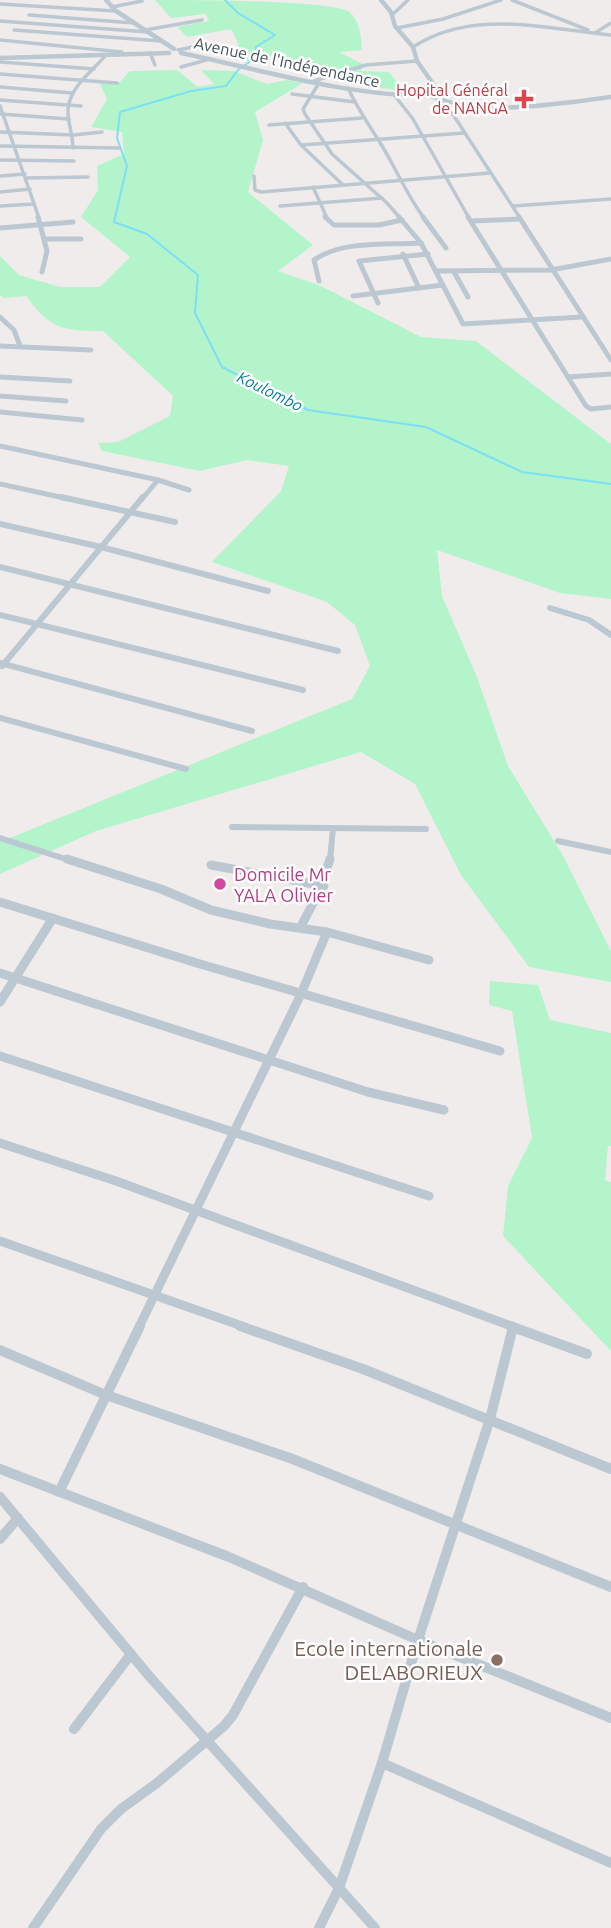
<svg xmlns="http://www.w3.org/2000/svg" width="611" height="1928" font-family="Ubuntu,sans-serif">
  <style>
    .green { fill: #b4f4cb }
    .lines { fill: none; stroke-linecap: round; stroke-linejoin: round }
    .stream { stroke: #7cdff6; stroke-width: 2 }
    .minor-far4 { stroke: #bbc8d1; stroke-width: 3.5 }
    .minor-far3 { stroke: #bbc8d1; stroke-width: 5 }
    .minor-far2 { stroke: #bbc8d1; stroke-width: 6 }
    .minor-far1 { stroke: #bbc8d1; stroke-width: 9 }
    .minor { stroke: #bbc8d1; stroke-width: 10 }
    .tertiary { stroke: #bbc8d1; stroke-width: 4.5 }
    .health-dot { fill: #e0444e; stroke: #fff; stroke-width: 2.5 }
    .hotel-dot { fill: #d1479c; stroke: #fff; stroke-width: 2.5 }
    .education-dot { fill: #8d6e63; stroke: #fff; stroke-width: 2.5 }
    .labels { text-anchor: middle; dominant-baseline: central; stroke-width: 5; stroke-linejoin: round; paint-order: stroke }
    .far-street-label { font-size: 16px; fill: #43515c; stroke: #fff }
    .far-health-label { font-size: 16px; fill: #be3a42; stroke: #fff; text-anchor: end }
    .far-water-label { font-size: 16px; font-style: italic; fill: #037d9a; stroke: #fff }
    .hotel-label { font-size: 18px; fill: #b23c85; stroke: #fff; text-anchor: start }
    .near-education-label { font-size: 21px; fill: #785e54; stroke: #fff; text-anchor: end }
  </style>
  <rect width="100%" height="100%" fill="#f0ecec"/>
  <g class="green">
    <path d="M155 0C193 0 321 0 348 11 360 19 361 37 362 50L339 52 363 64 361 71 389 72 401 87 396 90 353 84 312 70 314 65 302 62 290 68 278 69 281 59 267 56 251 63 240 56 238 43 231 29 187 37 177 27 209 21 206 14 171 18Z"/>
    <path d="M177 70 198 87 214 84 201 70 234 71 267 84 287 80 303 83 255 112 263 140 248 192 313 245 278 271 321 286 421 337 476 341 611 444V599L560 593 437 550 442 596 477 677 508 766 562 854 611 951V982L529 967 461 875 415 784 361 752 96 831 0 874V842L352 699 370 666 355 625 327 602 212 562 281 491 289 466 247 460 200 471 102 451 98 443 118 442 170 416 173 396 103 331C63 331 50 329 26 296L4 298 0 295V256L19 275 60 287H100L130 257 81 217 98 190 97 166 124 154 122 132 91 127 107 99 99 82H120L130 71Z"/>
    <polygon points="490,981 538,985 550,1020 611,1033 611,1146 608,1146 605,1180 611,1182 611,1351 503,1236 508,1186 532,1138 512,1011 489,1005"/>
  </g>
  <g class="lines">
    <polyline class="stream" points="225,0 238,13 275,35 256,47 255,58 238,70 226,86 191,91 120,112 117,138 127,166 114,222 147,234 198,275 195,313 222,367 308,410 426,427 522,472 611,484"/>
    <g class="minor-far4">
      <polyline points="512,0 588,30"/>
      <polyline points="0,4 116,11"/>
      <polyline points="112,7 142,1"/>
      <polyline points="29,15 134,23"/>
      <polyline points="392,15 408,0"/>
      <polyline points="0,21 148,32"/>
      <polyline points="397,28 443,19 501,0"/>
      <polyline points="14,30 161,41"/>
      <polyline points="145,30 202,20"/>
      <polyline points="595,33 611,23"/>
      <polyline points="0,40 122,52"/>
      <path d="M413 47C472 8 545 29 611 35"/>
      <polyline points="178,50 202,45"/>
      <polyline points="150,53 155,65"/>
      <polyline points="0,62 94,69"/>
      <polyline points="181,67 210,59"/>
      <polyline points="0,74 117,83"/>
      <polyline points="314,81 366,65 417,61"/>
      <polyline points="319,83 303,109 305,114 332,154 387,203 400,218"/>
      <polyline points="0,87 72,93"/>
      <path d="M348 88C357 108 368 123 379 141 395 166 406 194 424 218"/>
      <polyline points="292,94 355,102"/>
      <polyline points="395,96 413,119 469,218"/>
      <polyline points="0,100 81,106"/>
      <polyline points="441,102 454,116 520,218"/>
      <polyline points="0,106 39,218"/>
      <polyline points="0,114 69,119"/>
      <polyline points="285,123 301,145 342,184"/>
      <polyline points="269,125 362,118"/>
      <polyline points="0,132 73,135 102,132"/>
      <polyline points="302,145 464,133"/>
      <polyline points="0,146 119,148"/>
      <path d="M73 148C73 137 69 126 68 115 66 89 91 73 106 55"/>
      <polyline points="0,160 74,161"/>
      <polyline points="0,176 25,174"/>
      <polyline points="254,176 255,190 261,192 490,173"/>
      <polyline points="27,178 88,177"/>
      <polyline points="313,187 327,218"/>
      <polyline points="0,192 30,189"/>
      <polyline points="0,206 34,204"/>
      <polyline points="280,206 382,198"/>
      <polyline points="513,206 611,199"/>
    </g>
    <g class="minor-far3">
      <polyline points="38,217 47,251 42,272"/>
      <polyline points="325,217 334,225 379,225 402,220"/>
      <polyline points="399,217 421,243 463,324 582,317"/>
      <polyline points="423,217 446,248"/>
      <polyline points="468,217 586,406 591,409 611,407"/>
      <polyline points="519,217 611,360"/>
      <polyline points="471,221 520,219"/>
      <polyline points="0,228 73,222"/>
      <polyline points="45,239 81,239"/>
      <polyline points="403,254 419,288"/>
      <polyline points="436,271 551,270 611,259"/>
      <polyline points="454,272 468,297"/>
      <path d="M319 281 314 260C342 240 388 245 421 243"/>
      <polyline points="353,296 443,285"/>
      <polyline points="378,303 359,261 428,254"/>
      <polyline points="0,317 14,330 20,346"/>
      <polyline points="0,346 91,350"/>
      <polyline points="0,377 70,381"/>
      <polyline points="568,377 611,374"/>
      <polyline points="0,396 66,401"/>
      <polyline points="0,412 82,420"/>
      <polyline points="0,446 158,480 189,490"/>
      <polyline points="0,484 69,499"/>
      <polyline points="142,499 158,480"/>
    </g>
    <g class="minor-far2">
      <polyline points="61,497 175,522"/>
      <polyline points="0,524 101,547 268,591"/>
      <polyline points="0,567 338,651"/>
      <polyline points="550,608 589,620 611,635"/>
      <polyline points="0,615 303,690"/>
      <polyline points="0,663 252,731"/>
      <polyline points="2,666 143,497"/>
      <polyline points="0,718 186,769"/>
      <polyline points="232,827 426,829"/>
      <polyline points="0,838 72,861"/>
      <polyline points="558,841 611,852"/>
      <polyline points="330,861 333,828"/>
    </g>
    <g class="minor-far1">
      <polyline points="67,859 161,889 211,910 270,924 327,932 429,960"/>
      <polyline points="211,865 324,886"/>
      <polyline points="0,902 200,964 500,1051"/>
      <polyline points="300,928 319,892 330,859"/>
      <polyline points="0,973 368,1092 444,1110"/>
      <polyline points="0,1002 53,918"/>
      <polyline points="0,1056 429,1196"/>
      <polyline points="0,1143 116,1181 514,1327"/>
      <polyline points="0,1241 245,1327"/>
      <polyline points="139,1327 301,994 327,932"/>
    </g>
    <g class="minor">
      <polyline points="240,1326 363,1369 611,1469"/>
      <polyline points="510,1326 587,1354"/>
      <polyline points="0,1350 106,1395 290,1458 611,1587"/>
      <polyline points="0,1469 229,1557 418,1640 611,1718"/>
      <polyline points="59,1492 140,1326"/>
      <polyline points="0,1497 150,1677 375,1928"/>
      <polyline points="0,1539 18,1518"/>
      <polyline points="74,1729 131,1654"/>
      <polyline points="382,1763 611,1863"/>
      <polyline points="33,1928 101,1829 121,1809 157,1783 224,1726 233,1715 303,1587"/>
      <polyline points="319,1928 339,1888 382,1763 418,1640 490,1419 513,1327"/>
    </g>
    <g class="tertiary">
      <polyline points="106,0 116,11 174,49"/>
      <polyline points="381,0 391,12 395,26 413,47 417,61 436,88 437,91 430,96"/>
      <path d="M181 53C262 70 347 96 430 96"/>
      <polyline points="0,58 169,53"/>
      <path d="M430 96C486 117 553 104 611 97"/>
    </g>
  </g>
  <path class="health-dot" d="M520.5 88.5h7v7h7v7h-7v7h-7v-7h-7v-7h7z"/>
  <circle class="hotel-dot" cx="220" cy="884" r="7"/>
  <circle class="education-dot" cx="497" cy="1660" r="7"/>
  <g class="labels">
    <g class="far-street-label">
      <text transform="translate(287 62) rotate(12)">Avenue de l'Indépendance</text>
    </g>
    <g class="far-health-label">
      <text x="508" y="90">Hopital Général<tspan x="508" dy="18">de NANGA</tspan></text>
    </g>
    <g class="far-water-label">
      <text transform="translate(270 391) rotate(26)">Koulombo</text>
    </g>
    <g class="hotel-label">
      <text x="234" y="874">Domicile Mr<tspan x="234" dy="21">YALA Olivier</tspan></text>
    </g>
    <g class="near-education-label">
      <text x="483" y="1648">Ecole internationale<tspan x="483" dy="24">DELABORIEUX</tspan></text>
    </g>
  </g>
</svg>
